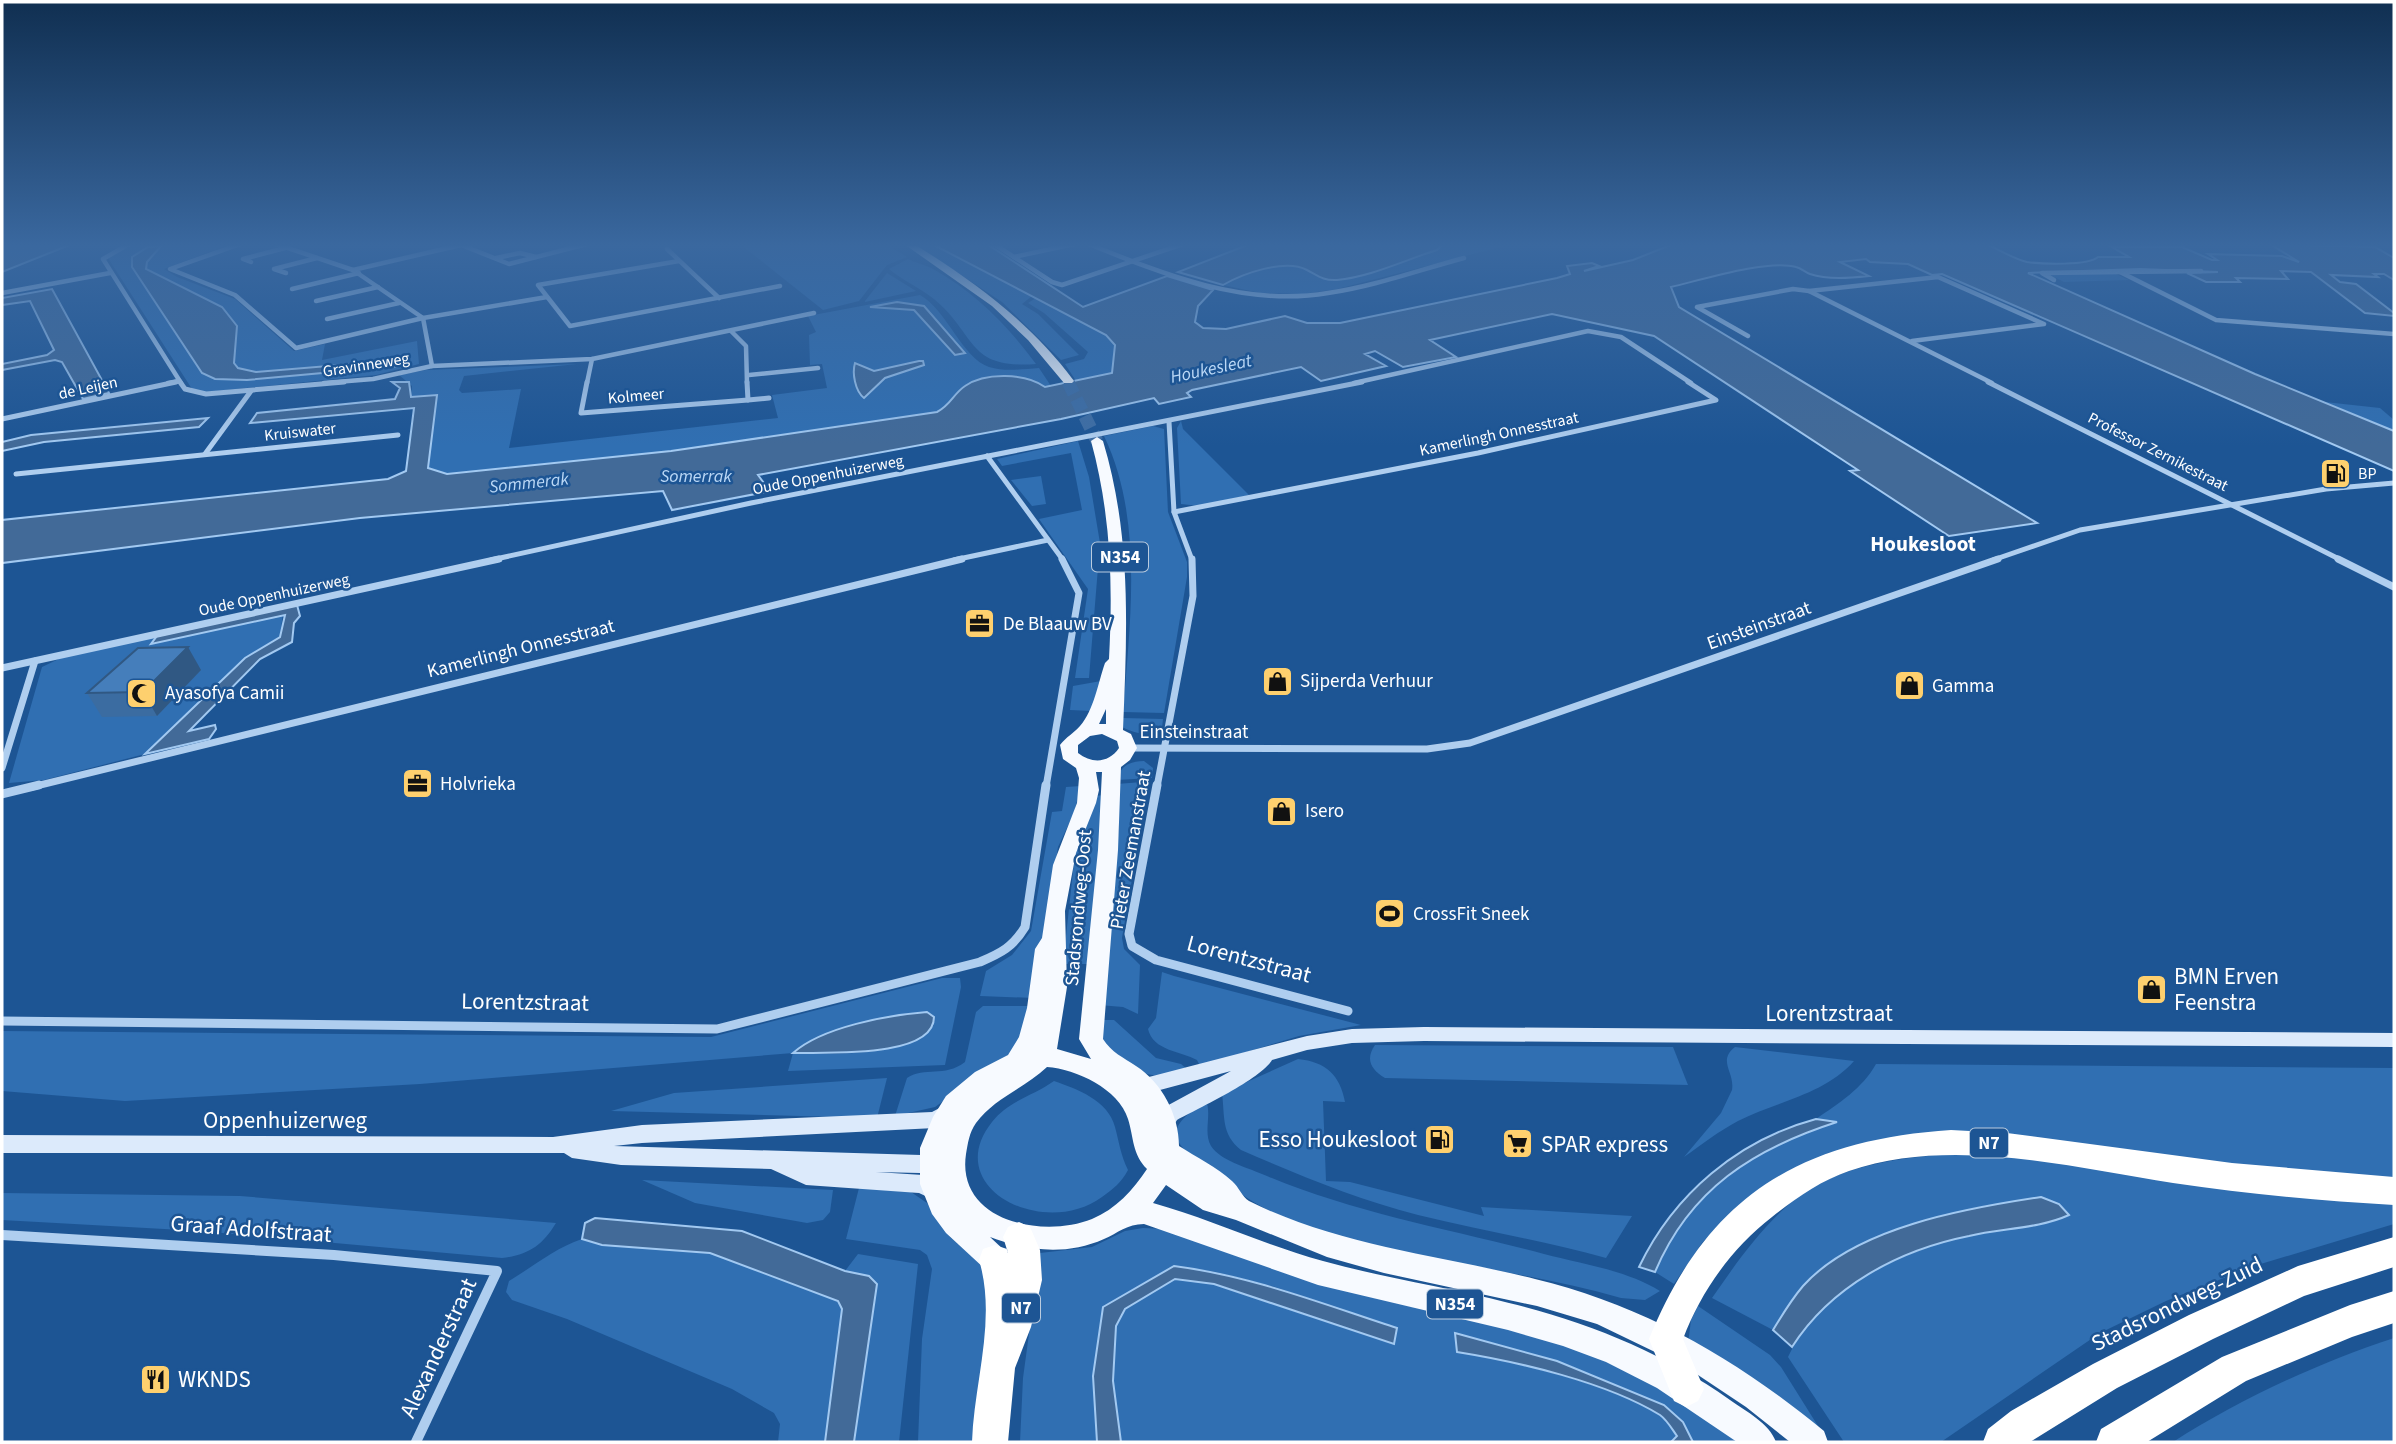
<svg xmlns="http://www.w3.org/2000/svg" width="2396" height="1444" font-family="'Source Sans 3',sans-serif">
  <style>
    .green { fill: #306fb2; fill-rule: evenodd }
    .water { fill: #426a98; stroke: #a2c9f1; stroke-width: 2 }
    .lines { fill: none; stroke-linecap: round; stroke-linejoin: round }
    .primary-tunnel-far1 { stroke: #3f6ea4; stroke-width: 10; stroke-dasharray: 10 5; stroke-linecap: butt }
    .primary-tunnel { stroke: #3f6ea4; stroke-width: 13; stroke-dasharray: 13 6; stroke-linecap: butt }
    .street-far4 { stroke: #afceef; stroke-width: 4.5 }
    .street-far3 { stroke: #afceef; stroke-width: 5 }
    .street-far2 { stroke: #afceef; stroke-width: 7 }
    .street-far1 { stroke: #afceef; stroke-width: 9 }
    .street { stroke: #afceef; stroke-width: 10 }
    .secondary { fill: #dceafb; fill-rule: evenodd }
    .primary { fill: #f7faff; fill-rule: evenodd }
    .highway { fill: #fff; fill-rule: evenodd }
    .wall { fill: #3b6ca1 }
    .shaded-wall { fill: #305883 }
    .building { fill: #457ebb; stroke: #305883; stroke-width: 2 }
    .labels { text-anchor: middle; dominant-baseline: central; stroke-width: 5; stroke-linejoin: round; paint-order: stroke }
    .far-street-label { font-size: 16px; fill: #fff; stroke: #1d5594 }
    .far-poi-label { font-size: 16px; fill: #fff; stroke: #1d5594; text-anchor: start }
    .far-water-label { font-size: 18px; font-style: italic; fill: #bbd8f6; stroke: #1d5594 }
    .shield { fill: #1d5594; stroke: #bbccdf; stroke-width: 2 }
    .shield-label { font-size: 18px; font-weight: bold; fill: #fff }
    .poi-label { font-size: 19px; fill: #fff; stroke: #1d5594; text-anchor: start }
    .street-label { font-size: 19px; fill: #fff; stroke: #1d5594 }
    .neighbourhood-label { font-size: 21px; font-weight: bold; fill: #fff; stroke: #1d5594 }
    .near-street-label { font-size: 23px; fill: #fff; stroke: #1d5594 }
    .near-poi-label { font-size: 23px; fill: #fff; stroke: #1d5594; text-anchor: start }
  </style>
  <rect width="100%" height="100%" fill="#1d5594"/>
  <g class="green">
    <path d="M134 244H230L164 269 177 277 235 299 294 351 325 344 322 360 417 341 419 364 376 375 206 392 192 389 108 258ZM160 246 147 262 146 269 222 307 237 326 234 363 238 368 256 372 400 360 399 366 247 380 215 379 202 373 132 267Z"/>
    <polygon points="740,244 886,244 907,257 887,265 859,301 823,310"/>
    <polygon points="914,244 932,244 1032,296 1022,304 1038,314 1079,355 1061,360 1002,302"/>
    <path d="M1444 244H1512L1337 289 1302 294 1260 293 1223 285C1245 272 1277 261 1303 269 1322 274 1329 281 1351 277L1436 250Z"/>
    <path d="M908 259C916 263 926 265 933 269 975 292 1008 326 1036 364 966 369 978 336 934 299 920 288 902 280 889 269Z"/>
    <polygon points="887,273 916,291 865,302 865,301"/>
    <polygon points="2048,274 2116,274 2129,280 2064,282"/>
    <path d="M920 295C947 310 962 358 989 367 1005 372 1023 369 1039 368L1051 386 1044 387C1026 373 985 372 965 386 953 394 951 406 937 412L671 451 446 474 428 468 437 396 411 397 412 386 399 375 426 370 577 364 464 376 459 390 462 393 521 389 509 448 778 418 772 395 827 388 822 364 810 365 809 335 816 332 808 316Z"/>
    <polygon points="1036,298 1106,335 1115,345 1112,373 1076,381 1065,364 1084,359 1088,352 1044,313 1028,303"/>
    <polygon points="2325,402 2380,408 2394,420 2394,431"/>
    <polygon points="1181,421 1183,429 1249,495 1199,506 1181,504 1177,428"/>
    <path d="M1153 426 1164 429 1168 512 1187 562V577L1164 713 1123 712C1130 623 1144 519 1104 436Z"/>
    <polygon points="1078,441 1089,477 1100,543 1089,678 1075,678 1088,589 1039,519 1082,510 1071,453 1002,466 997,459"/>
    <polygon points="1041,476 1046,504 1032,506 1011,480"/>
    <polygon points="283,613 280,636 245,658 145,754 44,780 9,783 42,667 65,656 157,636 152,643"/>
    <polygon points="1101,681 1092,711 1070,710 1073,686"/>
    <path d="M1123 718 1163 719 1162 728C1146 737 1137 734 1122 727Z"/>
    <path d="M1144 761 1153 768 1152 778 1117 780C1120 766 1130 761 1144 761Z"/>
    <polygon points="1142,782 1148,785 1122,938 1124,949 1140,965 1138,1014 1123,1007 1099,1005 1119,827 1117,784"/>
    <polygon points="1081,786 1074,813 1058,847 1035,998 980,996 986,971 1012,955 1031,931 1052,812 1062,811 1066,787"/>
    <polygon points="1104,795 1088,964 1063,964 1075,853 1095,796"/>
    <path d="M1162 972 1174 976 1361 1025 1299 1036 1200 1066 1197 1060C1181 1051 1153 1051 1148 1029L1156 1018Z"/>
    <path d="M942 978H960L961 987 945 1065 788 1071 793 1053 420 1084 125 1101 2 1091V1031L711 1037ZM934 1025C912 1057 830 1055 794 1053 825 1025 894 1029 934 1025Z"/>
    <path d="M983 1006H1029L1024 1034 1011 1053 935 1107 895 1116 907 1078C925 1066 944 1078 965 1062L976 1012Z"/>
    <path d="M1097 1020H1114L1156 1058 1181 1064 1188 1070C1179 1072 1170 1076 1161 1076 1130 1075 1100 1050 1097 1020Z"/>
    <path d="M1375 1045 1673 1047 1688 1085 1385 1078C1371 1070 1365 1059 1375 1045Z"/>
    <path d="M1735 1047 1854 1061C1824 1095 1777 1101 1738 1121 1719 1131 1701 1145 1684 1157L1721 1113 1732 1090C1735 1072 1717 1061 1735 1047Z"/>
    <path d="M1298 1059C1326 1062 1340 1075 1345 1102L1323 1101 1326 1181 1350 1182 1484 1216 1481 1207 1632 1216 1606 1258C1544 1241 1480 1230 1418 1215 1356 1199 1299 1175 1241 1150 1221 1134 1225 1117 1222 1093Z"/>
    <path d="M1876 1064 2394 1068V1179L2305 1178 1898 1137 1828 1153 1774 1179 1734 1209 1702 1243 1674 1284 1655 1272C1690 1189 1752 1150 1835 1122L1816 1119C1839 1103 1862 1089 1876 1064Z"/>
    <polygon points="887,1078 877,1118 611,1111 674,1093"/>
    <path d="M1054 1081C1077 1089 1108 1100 1115 1127 1119 1142 1121 1156 1128 1170 1122 1182 1112 1190 1102 1197 1043 1240 940 1187 992 1122 1008 1101 1033 1096 1054 1081Z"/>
    <path d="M1206 1100C1212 1115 1203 1132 1211 1146 1221 1161 1246 1167 1262 1174 1353 1213 1449 1229 1544 1254 1582 1264 1626 1270 1660 1291L1645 1300 1621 1298C1511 1266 1383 1260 1279 1215 1252 1204 1230 1186 1207 1169 1168 1139 1164 1130 1206 1100Z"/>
    <path d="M1988 1152 2316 1194H2394V1224L2254 1266 2166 1301 2100 1333 1941 1442H1844L1788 1357C1822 1286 1897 1254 1969 1235L1988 1205C1927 1218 1846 1238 1803 1286 1791 1300 1782 1315 1773 1330L1712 1298C1735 1265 1757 1233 1787 1206 1839 1159 1922 1155 1988 1152Z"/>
    <polygon points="642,1180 833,1190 830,1212 823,1220 807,1223 695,1203"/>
    <polygon points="859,1188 911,1192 927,1203 950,1237 982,1265 989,1281 980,1442 918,1442 922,1339 932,1269 927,1255 920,1250 846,1239"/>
    <path d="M2 1193 240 1196 556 1223C542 1246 528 1255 502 1258L200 1231 2 1220Z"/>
    <path d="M1143 1228 1165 1229 1574 1343 1731 1427 1749 1442H1693L1683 1422 1664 1405 1557 1361 1455 1333 1457 1352C1516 1362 1610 1384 1660 1415 1667 1420 1673 1430 1678 1436L1671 1442H1121L1113 1381 1116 1326 1125 1309 1175 1279 1214 1284 1394 1344 1397 1328 1272 1286 1216 1272 1174 1266 1103 1308 1093 1376 1097 1442H1020L1023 1378 1040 1253 1092 1247 1125 1231Z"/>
    <path d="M582 1239 602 1245 710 1253 838 1301 842 1308 825 1442H778L780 1424 774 1413 732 1389 567 1319 512 1300 506 1292 509 1281C534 1266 555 1248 582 1239Z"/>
    <polygon points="858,1254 918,1264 899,1442 854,1442 863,1373 845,1271"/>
    <polygon points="1698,1306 1770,1355 1781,1367 1828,1442 1793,1413 1688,1344 1691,1320"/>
    <path d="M2394 1338V1442H2173C2240 1399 2318 1363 2394 1338Z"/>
  </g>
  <g class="water">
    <polygon points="2,244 72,244 2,272"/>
    <path d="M932 244H987L1083 307 1167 276 1213 290 1198 306 1195 322 1203 328 1226 329 1285 316 1307 323H1340L1557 278 1570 274 1567 266 1592 263 1599 266 1584 271 1633 260 1673 244H1987C1999 250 2014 259 2027 262 2041 264 2088 266 2098 257H2129L2112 247H2182L2212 260H2217L2208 254 2282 256 2299 262 2270 244 2375 247 2394 258V280L2384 274H2374L2378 277 2331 275 2340 282 2356 284 2394 313V316L2365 313 2311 272 2281 271 2288 279 2236 278 2240 282H2206L2187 273 2218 272 2140 269 2028 273 2255 374 2394 431V471L1942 274 1932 275 1908 264 1870 262 1866 259 1840 262 1869 276C1850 278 1828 280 1810 274 1805 272 1801 268 1796 267 1768 259 1701 280 1671 287L1679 307 2037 523 1949 536 1850 471 1858 470 1654 336 1552 314 1430 340 1456 357 1403 367 1375 351 1365 354 1386 366 1321 381 1301 367 1192 390 1187 393 1191 397 1159 404 1154 398 1061 419 758 475 769 490 766 492 672 510 663 491 360 518 2 563V520L388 479 406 471 414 408 250 423 257 413 395 399 400 388 392 382H409L411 397 437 395 428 468 447 474 671 451 937 412C951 405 953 394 965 386 985 372 1026 373 1045 387L1112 373 1115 345 1106 335Z"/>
    <path d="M1250 244H1444L1437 250C1405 260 1370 277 1337 280 1323 281 1317 275 1307 270 1285 258 1242 274 1223 285L1178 272Z"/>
    <polygon points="161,246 147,262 146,269 222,307 237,326 234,363 238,368 256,372 400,360 399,366 247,380 215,379 202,373 132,267 132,257 148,247"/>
    <polygon points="52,289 109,393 83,399 62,362 55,360 2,370 2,364 47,355 54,350 30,301 2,305 2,298"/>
    <polygon points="897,302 924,306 965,353 955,355 914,310 870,307"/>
    <path d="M919 361H923L924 365 885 378 864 398C855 391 852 373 855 363L874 371Z"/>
    <polygon points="208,418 199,427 44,442 2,451 2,442 31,435"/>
    <polygon points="297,605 300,616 294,623 292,642 260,659 189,731 215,725 216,729 209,739 145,754 245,658 280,637 285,615 151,644 157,636"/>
    <path d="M927 1012 934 1017C934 1059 824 1052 793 1053 822 1027 888 1015 927 1012Z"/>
    <path d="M1816 1119 1837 1122C1753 1149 1690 1189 1655 1272L1639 1267C1674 1194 1738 1140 1816 1119Z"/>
    <path d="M2041 1197 2059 1204 2069 1215C2038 1229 2002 1228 1969 1236 1899 1250 1831 1286 1792 1347L1773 1330C1782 1315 1791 1300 1803 1286 1856 1227 1967 1208 2041 1197Z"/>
    <polygon points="595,1218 742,1231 845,1271 869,1276 877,1284 854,1442 825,1442 842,1309 838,1301 710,1253 602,1245 582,1239 585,1223"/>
    <path d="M1174 1266C1252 1276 1323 1304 1397 1328L1394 1344 1214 1284 1175 1279 1125 1309 1116 1326 1113 1381 1121 1442H1097L1093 1376 1103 1307Z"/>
    <path d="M1455 1333 1557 1361 1664 1405 1683 1422 1693 1442H1671L1677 1436C1672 1429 1667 1420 1660 1415 1606 1382 1519 1362 1457 1352Z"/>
  </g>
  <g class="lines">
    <polyline class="primary-tunnel-far1" points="1068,381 1069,383"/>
    <polyline class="primary-tunnel" points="1068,382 1097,441"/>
    <g class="street-far4">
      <polyline points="129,244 103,259 181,383"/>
      <polyline points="240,244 170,269 235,295 296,348 423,318 547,297"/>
      <polyline points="276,244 353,270 423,318 432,366"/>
      <polyline points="459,244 509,264 587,244"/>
      <polyline points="994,244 1052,282 1062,285 1183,244"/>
      <path d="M1089 244C1165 275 1245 307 1328 293 1375 286 1419 270 1464 258"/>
      <polyline points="667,249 719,298"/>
      <polyline points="1014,257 1074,244"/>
      <polyline points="496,258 520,253 536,257"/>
      <polyline points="679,261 538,285 570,326 780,286"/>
      <polyline points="251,262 243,259 285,248"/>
      <polyline points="353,270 461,245"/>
      <polyline points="2120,272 2216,320 2394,334"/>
      <polyline points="286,273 274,269 317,258"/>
      <polyline points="2054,280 2042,273 2201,271"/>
      <polyline points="292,289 359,273"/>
      <polyline points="1809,291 1992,383"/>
      <polyline points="2,293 110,273"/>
      <polyline points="316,301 378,287"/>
      <polyline points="327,319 399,303"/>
      <polyline points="731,331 746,346 747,383"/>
      <polyline points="1748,336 1697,307 1793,289 1809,291 1938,277 2044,324 1912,341"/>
      <polyline points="749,375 818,368"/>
      <polyline points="168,383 179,381"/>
      <polyline points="324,383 373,379 432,366 592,359 814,313"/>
      <polyline points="587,383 592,359"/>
      <polyline points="1354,383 1588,331 1621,337 1691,383"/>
    </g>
    <g class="street-far3">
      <polyline points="180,382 185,389 206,394 344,382"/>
      <polyline points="587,382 581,413 748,400 747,382"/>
      <polyline points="1988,382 2341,560"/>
      <polyline points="748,400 769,398"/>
      <polyline points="2,419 176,382"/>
      <polyline points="1169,422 1174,512 1192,560"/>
      <polyline points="205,454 251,391"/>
      <polyline points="987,456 1063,560"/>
      <polyline points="16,474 398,435"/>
      <polyline points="1174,512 1478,453 1716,400 1688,382"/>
      <polyline points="491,560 751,503 1362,382"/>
      <polyline points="954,560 1048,540"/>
      <polyline points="1993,560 2080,530 2326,489 2394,483"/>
    </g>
    <g class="street-far2">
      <polyline points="2338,559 2394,587"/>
      <polyline points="2,668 499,559"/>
      <polyline points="1130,748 1427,749 1470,743 1998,559"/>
      <polyline points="2,768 35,661"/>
      <polyline points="32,787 962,559"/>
      <polyline points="1046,787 1079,593 1062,559"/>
      <polyline points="1157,787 1193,596 1192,559"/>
    </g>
    <g class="street-far1">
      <polyline points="1157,785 1129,934 1132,946 1156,960 1348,1011"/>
      <polyline points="2,794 39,785"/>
      <path d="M2 1021 717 1029 980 962C1001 953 1013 947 1025 927L1046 785"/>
    </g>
    <polyline class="street" points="2,1235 334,1255 497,1271 416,1442"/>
    <g class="secondary">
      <path d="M1424 1027 2394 1033V1047L1424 1041 1352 1043 1307 1050 1272 1060C1261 1079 1199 1108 1177 1120L1171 1130 1164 1132 1157 1130 1154 1124 1163 1108 1231 1071 1145 1094 1138 1092 1135 1086 1138 1080 1145 1078 1307 1036 1352 1029Z"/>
      <path d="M949 1103 956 1105 959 1111 956 1117 935 1128 642 1143 614 1146 921 1155 938 1162 941 1168 938 1174 931 1177 920 1173 876 1172 923 1175C932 1178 940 1182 944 1191L941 1198 934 1200 919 1193 806 1185 771 1169 621 1165 572 1158 564 1153H2V1135L553 1137 642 1125 932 1112Z"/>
    </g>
    <g class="primary">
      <path d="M904 244H914C975 282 1031 323 1074 381L1072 383H1064L1028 340 992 306Z"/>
      <path d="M1097 437 1103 441C1132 537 1127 632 1123 730L1131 734 1137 748 1130 760 1121 767 1118 850 1103 1039C1111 1052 1124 1058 1136 1066 1162 1083 1179 1115 1179 1146 1196 1157 1217 1167 1232 1181 1239 1187 1242 1197 1249 1201 1339 1246 1439 1255 1535 1279 1644 1305 1738 1360 1824 1431L1828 1442H1790L1746 1407 1686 1367 1597 1324 1537 1306 1384 1273 1327 1257 1236 1220 1203 1210 1166 1185 1153 1203C1210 1219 1265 1245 1323 1261 1384 1278 1447 1287 1509 1303 1587 1322 1664 1353 1730 1400 1747 1412 1769 1423 1776 1442H1737L1657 1388 1606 1362 1563 1346 1508 1330 1318 1285 1144 1224C1127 1224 1118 1233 1104 1239 1066 1256 1027 1251 990 1237L1005 1251 1009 1260 1005 1269 995 1273 985 1269 946 1233 932 1214 920 1184V1148L933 1117 946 1096 975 1072 1008 1055 1019 1037 1027 1008 1035 949 1042 938 1053 865 1077 803 1079 778 1076 768 1063 759 1060 745C1066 737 1074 733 1080 726 1094 710 1098 683 1105 663L1109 659C1113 584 1111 514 1091 441ZM1106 709V724H1099ZM1102 734 1117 741 1119 748C1109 763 1092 764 1078 753V745L1090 736ZM1096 772H1102L1098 850 1079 1039 1091 1059 1057 1049 1067 987 1065 911 1076 853 1096 803 1099 790ZM1047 1067C1076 1069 1119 1089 1128 1119 1134 1138 1132 1154 1147 1169 1133 1190 1116 1209 1092 1219 1042 1239 956 1221 966 1154 968 1143 969 1133 976 1123 994 1098 1025 1088 1047 1067Z"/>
    </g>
    <g class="highway">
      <path d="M1951 1130 2007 1133 2232 1163 2394 1177V1205C2321 1201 2246 1194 2173 1183 2069 1167 1952 1136 1849 1171 1820 1181 1796 1198 1772 1217 1732 1248 1701 1291 1683 1339L1704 1389 1698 1401 1686 1407 1674 1401 1649 1339C1707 1196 1800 1140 1951 1130Z"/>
      <path d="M1019 1222 1030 1227 1040 1250 1042 1280 1031 1327 1015 1368 1008 1442H972C974 1382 997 1319 979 1260L983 1249 995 1245 1007 1249 1008 1253 1003 1237 1008 1227Z"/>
      <polygon points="2394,1237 2394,1267 2304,1296 2213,1339 2117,1388 2030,1442 1983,1442 1988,1429 2011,1411 2093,1364 2189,1315 2298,1266"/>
      <polygon points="2394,1291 2394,1323 2352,1337 2246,1381 2147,1442 2096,1442 2101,1429 2222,1357 2350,1305"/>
    </g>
  </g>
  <polygon class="wall" points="201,670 157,716 102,717 87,693"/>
  <polygon class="shaded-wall" points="188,647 201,670 157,716 143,692"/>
  <polygon class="building" points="188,647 143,692 87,693 138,648"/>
  <linearGradient id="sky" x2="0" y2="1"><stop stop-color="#102f51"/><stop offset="0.55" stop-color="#3a689f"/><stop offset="1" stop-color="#3a689f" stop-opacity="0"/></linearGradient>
  <rect width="2396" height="446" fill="url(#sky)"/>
  <defs>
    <symbol id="fuel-square" viewBox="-11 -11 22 22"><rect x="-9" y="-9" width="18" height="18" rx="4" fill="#fed06e" stroke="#1d5594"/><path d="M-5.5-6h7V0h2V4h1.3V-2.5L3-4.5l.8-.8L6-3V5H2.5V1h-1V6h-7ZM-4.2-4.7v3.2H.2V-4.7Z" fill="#111"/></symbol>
    <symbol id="office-square" viewBox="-11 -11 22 22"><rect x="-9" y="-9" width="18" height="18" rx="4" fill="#fed06e" stroke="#1d5594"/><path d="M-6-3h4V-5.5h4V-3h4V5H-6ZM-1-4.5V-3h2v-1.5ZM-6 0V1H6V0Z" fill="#111"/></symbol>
    <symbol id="shop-square" viewBox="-11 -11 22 22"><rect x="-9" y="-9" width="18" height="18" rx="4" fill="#fed06e" stroke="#1d5594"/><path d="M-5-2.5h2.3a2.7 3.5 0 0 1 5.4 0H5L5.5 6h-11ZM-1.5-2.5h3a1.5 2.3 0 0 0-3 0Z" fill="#111"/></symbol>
    <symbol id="mosque-square" viewBox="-11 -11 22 22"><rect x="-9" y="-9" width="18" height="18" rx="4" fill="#fed06e" stroke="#1d5594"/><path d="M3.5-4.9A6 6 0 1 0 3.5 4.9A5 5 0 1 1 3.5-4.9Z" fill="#111"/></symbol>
    <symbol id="stadium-square" viewBox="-11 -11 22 22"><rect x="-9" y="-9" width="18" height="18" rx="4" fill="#fed06e" stroke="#1d5594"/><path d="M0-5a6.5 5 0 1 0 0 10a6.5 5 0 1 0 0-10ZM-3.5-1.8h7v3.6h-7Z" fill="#111"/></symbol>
    <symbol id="supermarket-square" viewBox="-11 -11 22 22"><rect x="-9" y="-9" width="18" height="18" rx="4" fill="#fed06e" stroke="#1d5594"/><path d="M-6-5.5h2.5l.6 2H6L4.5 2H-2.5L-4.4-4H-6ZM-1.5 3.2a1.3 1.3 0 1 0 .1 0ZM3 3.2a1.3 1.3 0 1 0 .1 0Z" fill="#111"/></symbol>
    <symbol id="restaurant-square" viewBox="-11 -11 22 22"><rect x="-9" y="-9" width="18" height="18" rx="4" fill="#fed06e" stroke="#1d5594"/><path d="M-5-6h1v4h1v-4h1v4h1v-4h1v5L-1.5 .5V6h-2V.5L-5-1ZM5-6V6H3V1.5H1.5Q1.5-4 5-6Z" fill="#111"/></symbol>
  </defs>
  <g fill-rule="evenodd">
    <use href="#fuel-square" x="2318" y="456" width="35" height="35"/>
    <use href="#office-square" x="962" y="606" width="35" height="35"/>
    <use href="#shop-square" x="1260" y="664" width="35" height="35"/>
    <use href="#shop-square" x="1892" y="668" width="35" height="35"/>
    <use href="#mosque-square" x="124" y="676" width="35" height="35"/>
    <use href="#office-square" x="400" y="766" width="35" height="35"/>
    <use href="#shop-square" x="1264" y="794" width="35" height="35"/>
    <use href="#stadium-square" x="1372" y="896" width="35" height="35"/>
    <use href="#shop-square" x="2134" y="972" width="35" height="35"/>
    <use href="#fuel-square" x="1422" y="1122" width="35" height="35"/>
    <use href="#supermarket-square" x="1500" y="1126" width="35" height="35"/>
    <use href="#restaurant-square" x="138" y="1362" width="35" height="35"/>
  </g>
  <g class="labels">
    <g class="far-street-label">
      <text transform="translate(366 365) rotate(-9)">Gravinneweg</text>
      <text transform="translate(88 388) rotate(-12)">de Leijen</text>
      <text transform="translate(636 396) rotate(-5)">Kolmeer</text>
      <text transform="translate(300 432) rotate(-6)">Kruiswater</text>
      <text transform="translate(1499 434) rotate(-12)">Kamerlingh Onnesstraat</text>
      <text transform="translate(2158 452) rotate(27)">Professor Zernikestraat</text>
      <text transform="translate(828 475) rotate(-11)">Oude Oppenhuizerweg</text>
      <text transform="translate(274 595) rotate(-12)">Oude Oppenhuizerweg</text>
    </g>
    <g class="far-poi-label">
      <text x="2358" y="474">BP</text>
    </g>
    <g class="far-water-label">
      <text transform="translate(1211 369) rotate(-12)">Houkesleat</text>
      <text x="696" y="476">Somerrak</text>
      <text transform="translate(529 483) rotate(-6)">Sommerak</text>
    </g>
    <g class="shield">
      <rect x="1092" y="542.5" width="56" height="29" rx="5"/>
      <rect x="1970" y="1128.5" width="38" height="29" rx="5"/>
      <rect x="1427" y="1289.5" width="56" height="29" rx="5"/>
      <rect x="1002" y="1293.5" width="38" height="29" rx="5"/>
    </g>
    <g class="shield-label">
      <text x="1120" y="557">N354</text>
      <text x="1989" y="1143">N7</text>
      <text x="1455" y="1304">N354</text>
      <text x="1021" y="1308">N7</text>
    </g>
    <g class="poi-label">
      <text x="1003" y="624">De Blaauw BV</text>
      <text x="1300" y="681">Sijperda Verhuur</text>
      <text x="1932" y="686">Gamma</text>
      <text x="165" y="693">Ayasofya Camii</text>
      <text x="440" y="784">Holvrieka</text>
      <text x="1305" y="811">Isero</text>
      <text x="1413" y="914">CrossFit Sneek</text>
    </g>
    <g class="street-label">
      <text transform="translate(1759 626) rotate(-20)">Einsteinstraat</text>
      <text transform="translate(521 649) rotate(-14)">Kamerlingh Onnesstraat</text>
      <text x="1194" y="732">Einsteinstraat</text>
      <text transform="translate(1131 850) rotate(-80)">Pieter Zeemanstraat</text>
      <text transform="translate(1079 908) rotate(-85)">Stadsrondweg-Oost</text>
    </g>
    <g class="neighbourhood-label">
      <text x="1923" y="544">Houkesloot</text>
    </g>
    <g class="near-street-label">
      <text transform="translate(1249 959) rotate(15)">Lorentzstraat</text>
      <text transform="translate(525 1002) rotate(1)">Lorentzstraat</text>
      <text x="1829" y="1013">Lorentzstraat</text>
      <text x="285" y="1120">Oppenhuizerweg</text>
      <text transform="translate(251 1229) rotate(4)">Graaf Adolfstraat</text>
      <text transform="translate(2177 1304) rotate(-26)">Stadsrondweg-Zuid</text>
      <text transform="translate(438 1348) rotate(-65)">Alexanderstraat</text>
    </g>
    <g class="near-poi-label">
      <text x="2174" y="976">BMN Erven<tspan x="2174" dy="26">Feenstra</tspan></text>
      <text x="1417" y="1139" text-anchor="end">Esso Houkesloot</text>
      <text x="1541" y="1144">SPAR express</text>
      <text x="178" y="1379">WKNDS</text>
    </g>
  </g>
  <rect width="2396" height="1444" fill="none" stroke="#ffffff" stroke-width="7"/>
</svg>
